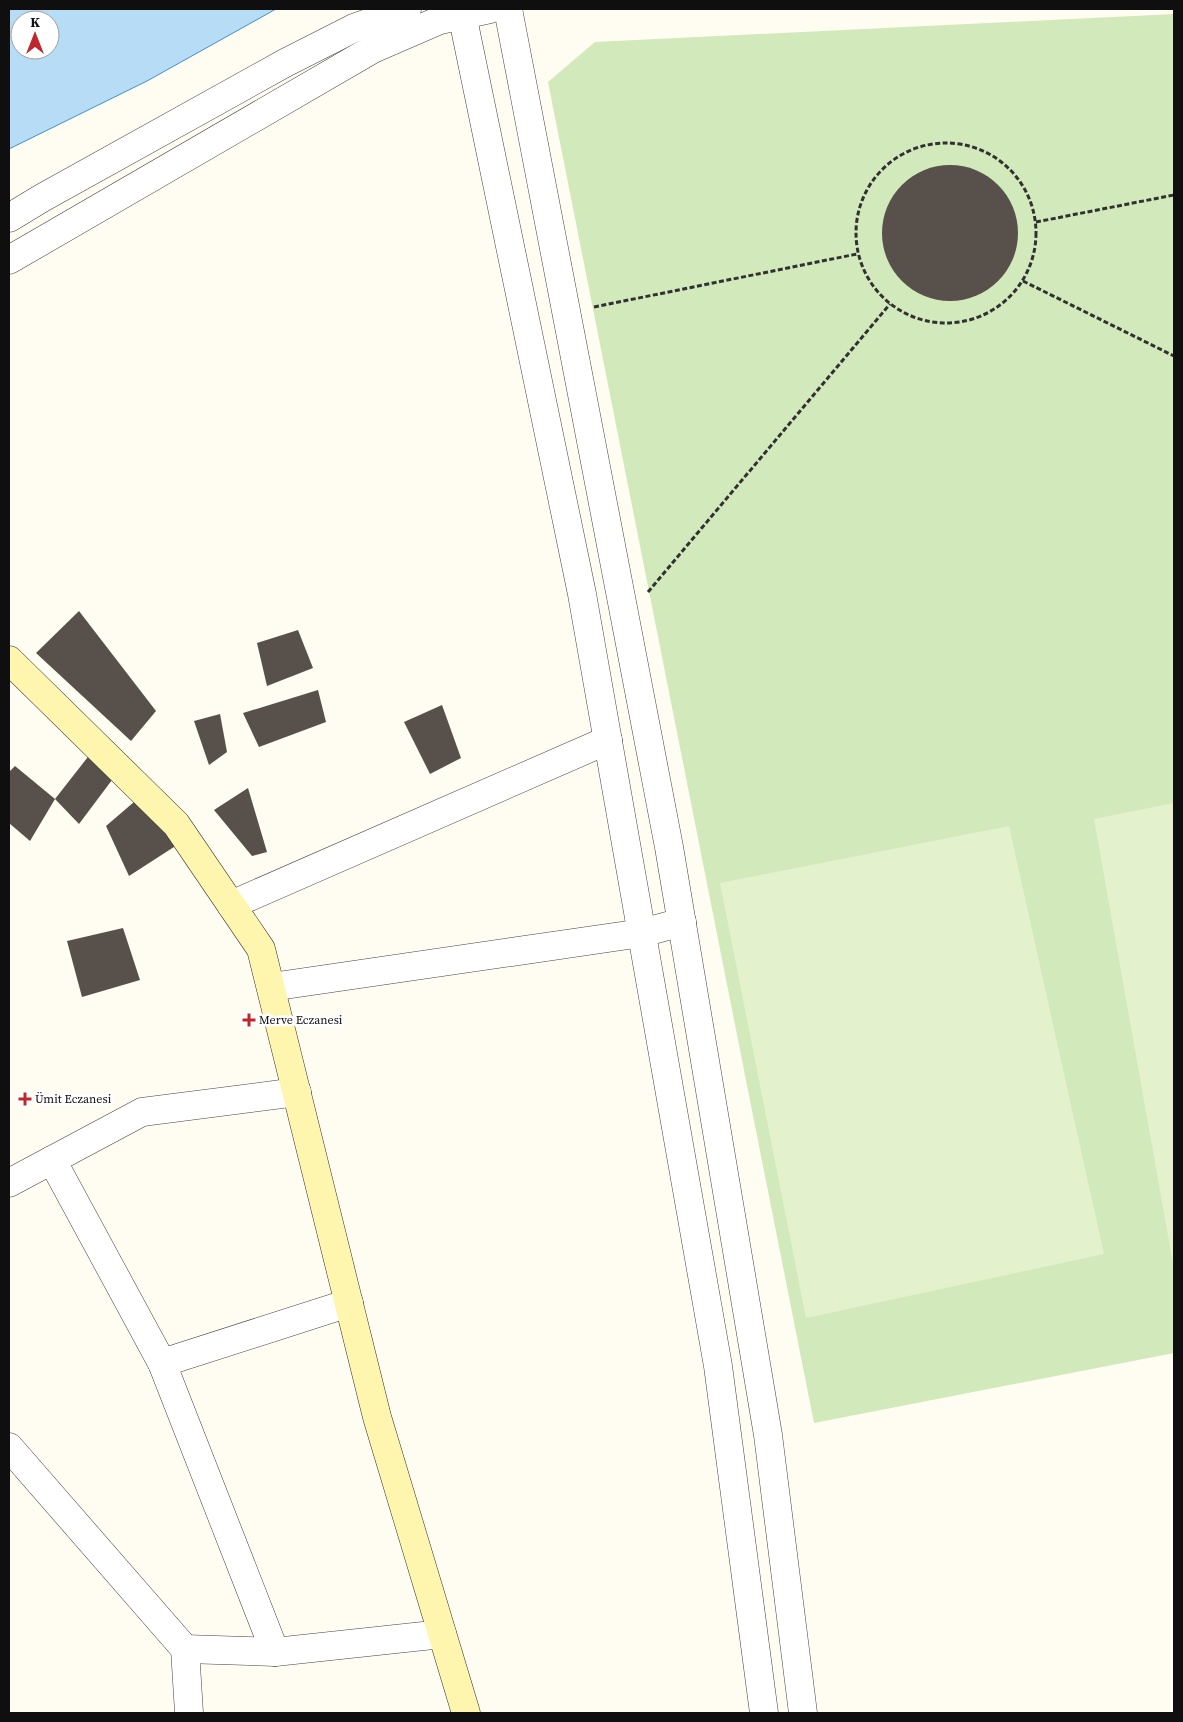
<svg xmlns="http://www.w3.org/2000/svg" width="1183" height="1722" font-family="'Source Serif 4',serif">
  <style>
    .green { fill: #d2e9bb }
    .pitch { fill: #e4f1cd }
    .water { fill: #b7ddf6; stroke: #3e91cc; fill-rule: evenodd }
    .building { fill: #58504b }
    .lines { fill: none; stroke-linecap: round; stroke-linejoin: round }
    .minor-casing { stroke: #424242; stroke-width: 29 }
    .tertiary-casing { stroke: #424242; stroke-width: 29 }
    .secondary-casing { stroke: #313131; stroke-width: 29 }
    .path { stroke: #313131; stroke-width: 3; stroke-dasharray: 5 2.5; stroke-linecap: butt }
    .minor { stroke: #fff; stroke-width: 28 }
    .tertiary { stroke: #fff; stroke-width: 28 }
    .secondary { stroke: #fef6ae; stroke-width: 28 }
    .poi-dot { fill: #be282c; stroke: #fff; stroke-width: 2 }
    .labels { text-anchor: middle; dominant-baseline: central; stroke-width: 5; stroke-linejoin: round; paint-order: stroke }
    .poi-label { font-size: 12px; fill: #0f0f0f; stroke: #fff; text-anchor: start }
  </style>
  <rect width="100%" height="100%" fill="#fffcf2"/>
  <polygon class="green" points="1174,14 1174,1353 814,1423 548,82 595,42"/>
  <g class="pitch">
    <polygon points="1174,803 1174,1263 1173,1264 1094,819"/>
    <polygon points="1009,826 1104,1254 806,1318 720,883"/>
  </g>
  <path class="water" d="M9 9H276L147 81 9 149ZM20 20H50V50H20Z"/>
  <g class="building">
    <circle cx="950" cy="233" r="68"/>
    <polygon points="79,611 156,711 131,741 36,653"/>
    <polygon points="298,630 313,668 267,686 257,643"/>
    <polygon points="318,690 326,722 259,747 243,713"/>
    <polygon points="442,705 461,758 430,774 404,722"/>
    <polygon points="220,714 227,752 209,765 194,721"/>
    <polygon points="91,753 115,776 79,824 55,799"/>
    <polygon points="15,766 55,799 30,841 9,823 9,772"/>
    <polygon points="248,788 267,852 252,856 214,810"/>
    <polygon points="134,802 177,845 129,876 106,826"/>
    <polygon points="123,928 140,980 82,997 67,941"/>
  </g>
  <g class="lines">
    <defs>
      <g id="minor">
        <polyline points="508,9 669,847 768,1435 803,1713"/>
        <polyline points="462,14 582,594 718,1366 764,1713"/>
        <polyline points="231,905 608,740"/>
        <polyline points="271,987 642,933 682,922"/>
        <polyline points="52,1160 162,1363 349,1303"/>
        <polyline points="9,1183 142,1112 297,1092"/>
        <polyline points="162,1363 275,1652"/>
        <polyline points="9,1447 185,1649 189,1713"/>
        <polyline points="185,1649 275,1652 442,1634"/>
      </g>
      <g id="tertiary">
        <polyline points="9,218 42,198 285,63 354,28 407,9"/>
        <polyline points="9,260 373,49 440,20 490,9"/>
      </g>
      <polyline id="secondary" points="9,660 176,824 261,949 377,1417 466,1713"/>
    </defs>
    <use href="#minor" class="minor-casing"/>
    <use href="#tertiary" class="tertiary-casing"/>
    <use href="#secondary" class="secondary-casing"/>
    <g class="path">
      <circle cx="946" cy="233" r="90"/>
      <polyline points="1036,222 1174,195"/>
      <polyline points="1023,281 1174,356"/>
      <polyline points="594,307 857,254"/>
      <polyline points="648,592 890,304"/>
    </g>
    <use href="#minor" class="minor"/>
    <use href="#tertiary" class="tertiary"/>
    <use href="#secondary" class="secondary"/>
  </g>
  <g class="poi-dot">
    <path d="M246.5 1012.5h5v5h5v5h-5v5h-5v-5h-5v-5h5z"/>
    <path d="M22.5 1091.5h5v5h5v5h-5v5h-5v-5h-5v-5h5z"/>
  </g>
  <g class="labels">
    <g class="poi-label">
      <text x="259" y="1020">Merve Eczanesi</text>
      <text x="35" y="1099">Ümit Eczanesi</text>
    </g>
  </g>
  <rect width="1183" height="1722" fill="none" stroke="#0f0f0f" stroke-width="20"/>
  <g transform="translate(35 35)"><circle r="24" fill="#ffffff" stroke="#9f9f9f"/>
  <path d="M0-4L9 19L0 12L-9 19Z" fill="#be282c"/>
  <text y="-8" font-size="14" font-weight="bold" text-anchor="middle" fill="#0f0f0f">K</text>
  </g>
</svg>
